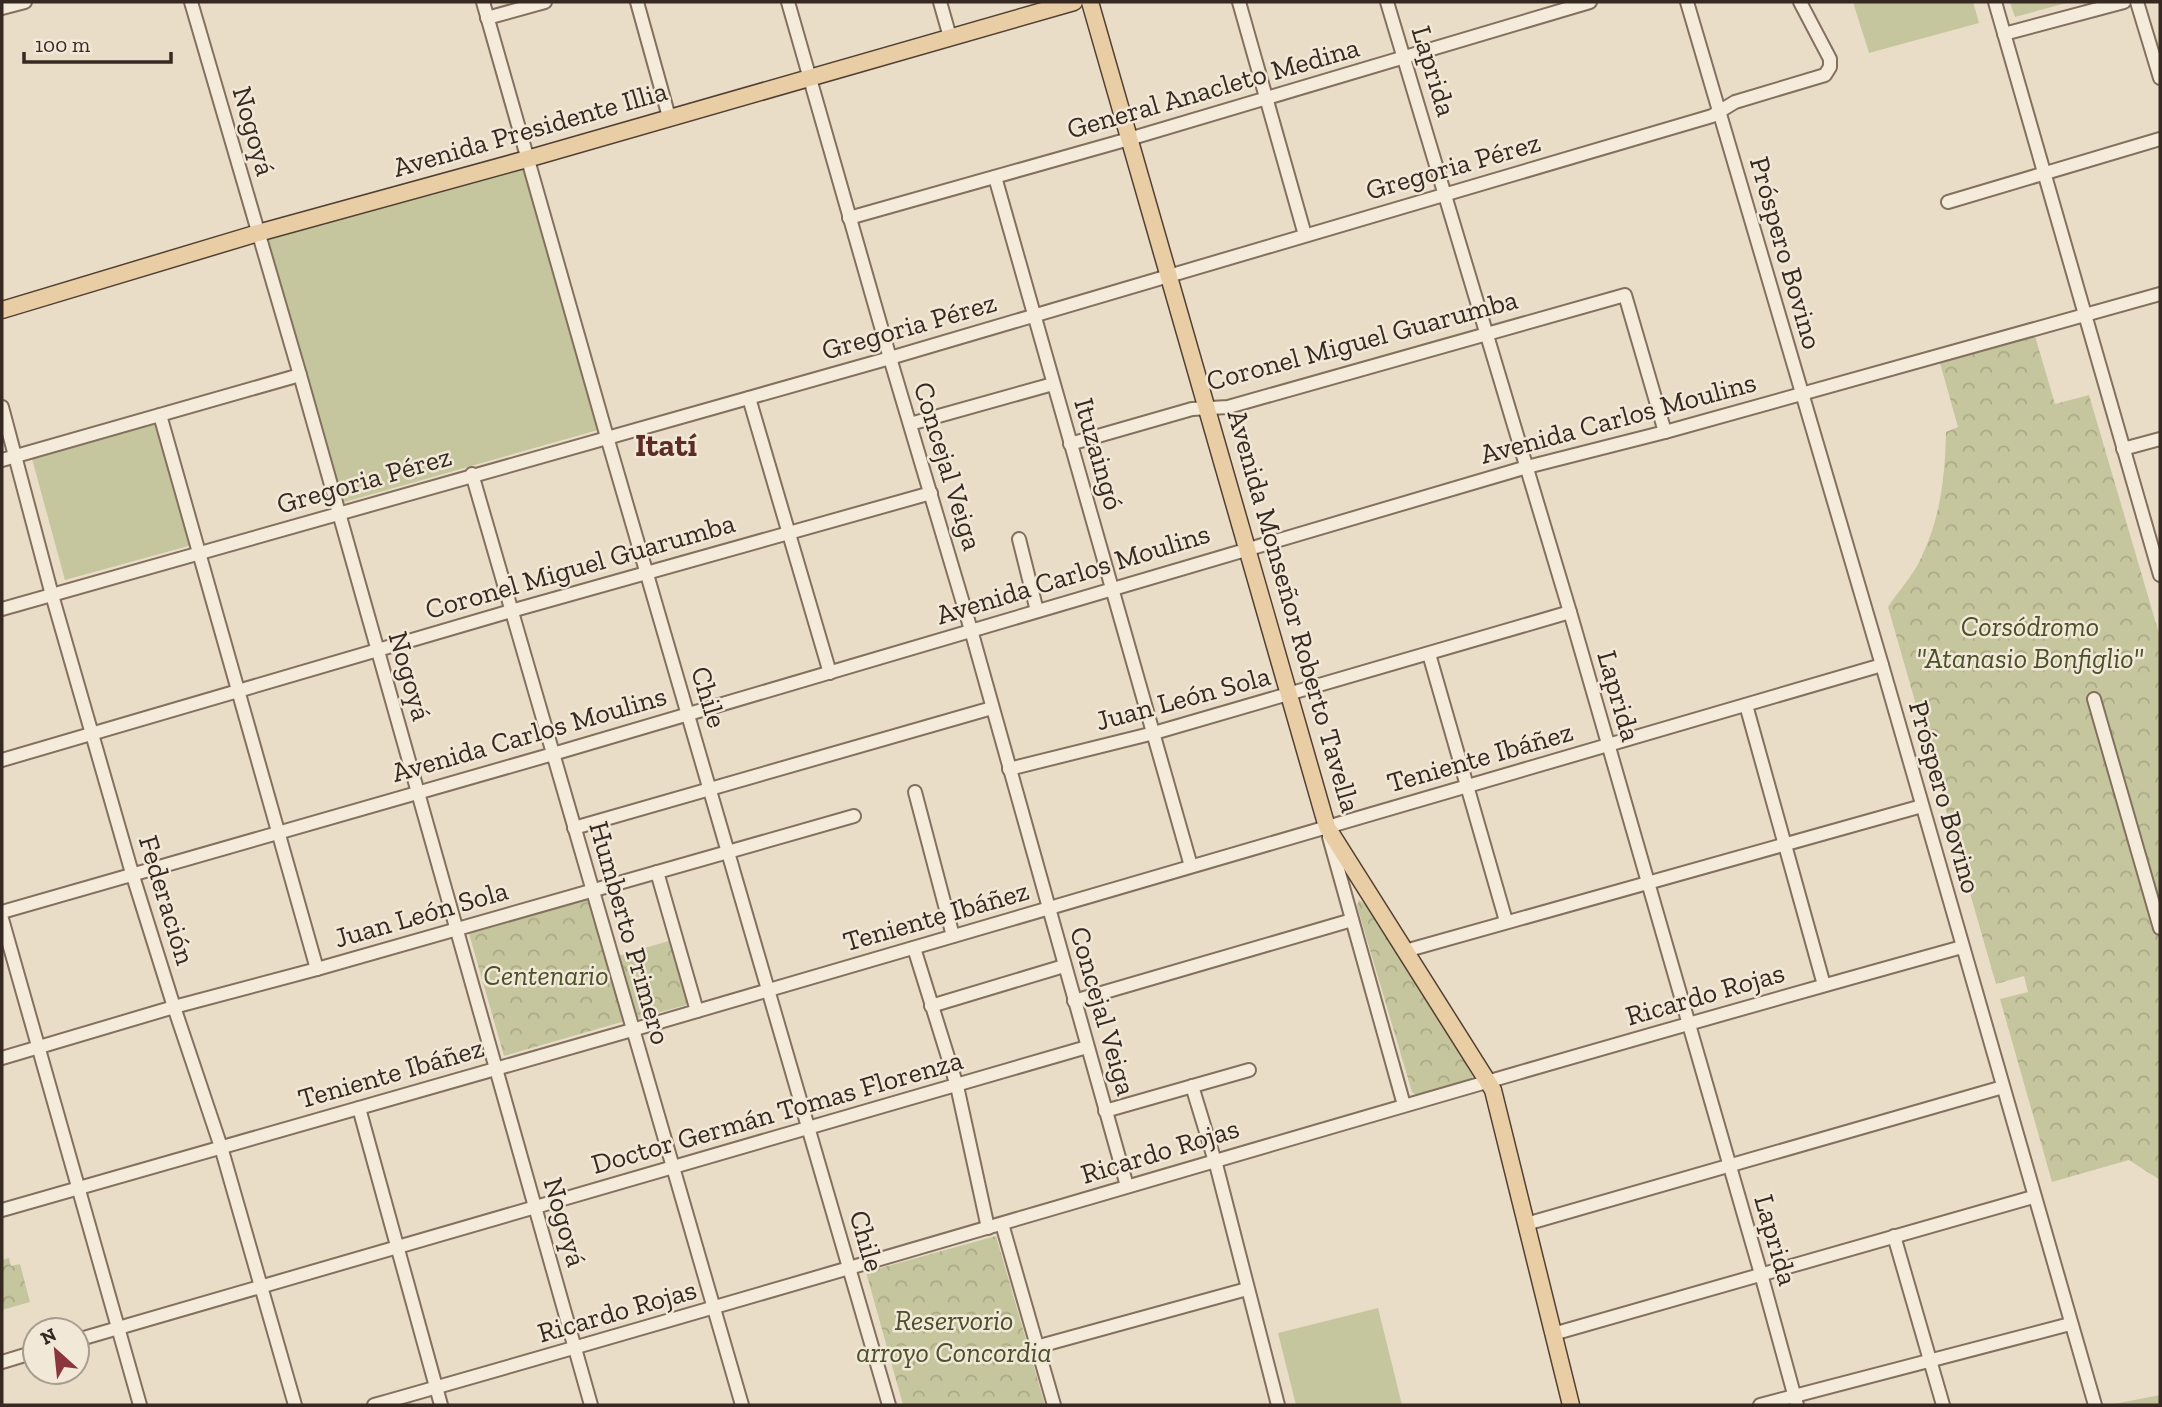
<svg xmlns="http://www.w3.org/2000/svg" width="2162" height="1407" font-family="'Zilla Slab',serif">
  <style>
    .green { fill: #c5c69d }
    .forest { fill: url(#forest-crowns) }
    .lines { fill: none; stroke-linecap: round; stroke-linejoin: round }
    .minor-casing { stroke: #83705f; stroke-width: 16 }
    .major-casing { stroke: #523f33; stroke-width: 19 }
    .minor { stroke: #f5ebdb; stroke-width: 12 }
    .major { stroke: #e8cda5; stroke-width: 16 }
    .labels { text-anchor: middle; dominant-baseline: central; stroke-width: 5; stroke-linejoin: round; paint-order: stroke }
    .street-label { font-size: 28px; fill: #362921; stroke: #f2e8d7 }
    .park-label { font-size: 28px; font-style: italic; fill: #49502a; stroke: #f2e8d7 }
    .quarter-label { font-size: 32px; font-weight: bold; fill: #5d2d25; stroke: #f2e8d7 }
  </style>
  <defs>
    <pattern id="forest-crowns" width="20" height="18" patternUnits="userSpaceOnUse" patternTransform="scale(1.75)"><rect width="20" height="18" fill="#c5c69d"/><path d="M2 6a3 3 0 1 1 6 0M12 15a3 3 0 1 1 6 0" fill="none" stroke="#aaaa87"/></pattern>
  </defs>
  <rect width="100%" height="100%" fill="#e9ddc8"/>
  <g class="green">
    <polygon points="1853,2 1973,2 1979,23 1869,53"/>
    <polygon points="2010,2 2070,2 2015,17"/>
    <polygon points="531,165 605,428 341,503 267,240"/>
    <polygon points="158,420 192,545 65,580 31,455"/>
    <polygon points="1378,1308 1402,1405 1296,1405 1278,1333"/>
  </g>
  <g class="forest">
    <path d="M2035 336 2055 404 2089 395 2160 637V1180L2129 1160 2052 1182 2000 999 2028 992 2024 976 1996 984 1888 607C1899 590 1914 575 1922 556 1941 516 1945 475 1946 432L1958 427 1940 363Z"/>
    <polygon points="589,895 625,1021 504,1056 468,930"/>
    <polygon points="1359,900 1365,904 1473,1075 1471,1079 1416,1095 1412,1092 1357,906"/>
    <polygon points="672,940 689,1000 686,1005 635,1019 614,957"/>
    <polygon points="996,1236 1045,1405 903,1405 866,1272"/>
    <polygon points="9,1258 11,1266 20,1264 30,1302 2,1310 2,1260"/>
    <polygon points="2160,1395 2160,1405 2109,1405"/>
  </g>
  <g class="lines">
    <defs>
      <g id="minor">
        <polyline points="191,2 300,375 591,1405"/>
        <polyline points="483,2 607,437 889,1405"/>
        <polyline points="637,2 669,117"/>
        <polyline points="788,2 890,358 971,630 1127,1186"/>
        <polyline points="940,2 950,37"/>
        <polyline points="1239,2 1305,235"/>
        <polyline points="1387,2 1570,612 1761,1274 1797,1405"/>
        <polyline points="1687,2 1882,665 2095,1405"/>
        <polyline points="1995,2 2160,575"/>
        <polyline points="2137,2 2160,78"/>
        <polyline points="2,8 25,2"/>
        <polyline points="487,18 545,2"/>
        <polyline points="2004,34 2124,2"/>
        <polyline points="995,177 1191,866"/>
        <polyline points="1948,202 2160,139"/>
        <polyline points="849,218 1129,139 1590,2"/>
        <polyline points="749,398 830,673"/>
        <polyline points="2,407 52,595 132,873 174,1007 221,1147 295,1405"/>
        <polyline points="160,415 317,969"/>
        <polyline points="910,424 1053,384"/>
        <polyline points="1070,444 1192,409 1228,407 1625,295 1665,432"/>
        <polyline points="2123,449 2160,439"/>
        <polyline points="2,460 300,375"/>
        <polyline points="472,474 742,1405"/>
        <polyline points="1019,539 1037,611"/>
        <polyline points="2,609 890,358 1712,116 1735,102 1825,75 1830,67 1830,59 1800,2"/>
        <polyline points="1429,654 1506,921"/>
        <polyline points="2094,699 2160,928"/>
        <polyline points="1746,705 1824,985"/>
        <polyline points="2,760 511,611 931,493"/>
        <polyline points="1009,769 1154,733 1570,612"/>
        <polyline points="915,792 953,936"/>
        <polyline points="574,828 992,708"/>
        <polyline points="1329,837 1404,1105"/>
        <polyline points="657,872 697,1011"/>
        <polyline points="2,912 553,754 1527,467 1665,432 2160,294"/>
        <polyline points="2,919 140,1405"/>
        <polyline points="914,948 957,1086 988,1228"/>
        <polyline points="1405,951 1922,806"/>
        <polyline points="1074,1001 1352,920"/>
        <polyline points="931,1006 1064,966"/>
        <polyline points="2,1058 174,1007 317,969 854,816"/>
        <polyline points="1192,1086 1217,1168 1278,1405"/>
        <polyline points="359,1108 441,1405"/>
        <polyline points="1105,1111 1249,1070"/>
        <polyline points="2,1210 632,1030 1882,665"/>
        <polyline points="1002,1224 1054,1405"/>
        <polyline points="1526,1224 2003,1087"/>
        <polyline points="1894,1236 1943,1405"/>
        <polyline points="1553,1334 2033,1197"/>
        <polyline points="77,1340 1087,1047"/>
        <polyline points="1036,1347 1247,1289"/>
        <polyline points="2,1362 35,1352"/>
        <path d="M374 1405C904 1255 1431 1094 1962 947"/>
        <polyline points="1760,1405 2070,1324"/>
      </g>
      <g id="major">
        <polyline points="1090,2 1327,827 1493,1090 1571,1405"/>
        <polyline points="2,310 258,233 527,159 1074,2"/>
      </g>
    </defs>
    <use href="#minor" class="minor-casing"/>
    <use href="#major" class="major-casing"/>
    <use href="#minor" class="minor"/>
    <use href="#major" class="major"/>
  </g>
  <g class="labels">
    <g class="street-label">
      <text transform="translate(1434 71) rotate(73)">Laprida</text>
      <text transform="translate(1213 88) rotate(-16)">General Anacleto Medina</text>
      <text transform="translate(530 129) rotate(-16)">Avenida Presidente Illia</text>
      <text transform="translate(254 131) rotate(74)">Nogoyá</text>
      <text transform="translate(1453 166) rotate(-16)">Gregoria Pérez</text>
      <text transform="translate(1786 253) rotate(74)">Próspero Bovino</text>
      <text transform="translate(909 326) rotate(-16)">Gregoria Pérez</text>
      <text transform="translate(1362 340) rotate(-15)">Coronel Miguel Guarumba</text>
      <text transform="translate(1618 418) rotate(-15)">Avenida Carlos Moulins</text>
      <text transform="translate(1099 454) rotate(74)">Ituzaingó</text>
      <text transform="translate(948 466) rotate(73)">Concejal Veiga</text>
      <text transform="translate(364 480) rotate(-16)">Gregoria Pérez</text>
      <text transform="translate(580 566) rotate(-16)">Coronel Miguel Guarumba</text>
      <text transform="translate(1073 574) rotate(-17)">Avenida Carlos Moulins</text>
      <text transform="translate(1294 611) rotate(74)">Avenida Monseñor Roberto Tavella</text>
      <text transform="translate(410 676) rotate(74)">Nogoyá</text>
      <text transform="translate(1619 696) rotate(74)">Laprida</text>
      <text transform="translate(709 697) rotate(73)">Chile</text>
      <text transform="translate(1183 698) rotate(-15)">Juan León Sola</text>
      <text transform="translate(529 734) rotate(-16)">Avenida Carlos Moulins</text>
      <text transform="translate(1480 757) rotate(-16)">Teniente Ibáñez</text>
      <text transform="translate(1945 797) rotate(74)">Próspero Bovino</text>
      <text transform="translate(167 900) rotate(73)">Federación</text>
      <text transform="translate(421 914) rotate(-16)">Juan León Sola</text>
      <text transform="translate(936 916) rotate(-16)">Teniente Ibáñez</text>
      <text transform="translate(630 933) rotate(74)">Humberto Primero</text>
      <text transform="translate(1705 994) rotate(-16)">Ricardo Rojas</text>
      <text transform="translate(1103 1011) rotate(74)">Concejal Veiga</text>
      <text transform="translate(391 1073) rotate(-16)">Teniente Ibáñez</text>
      <text transform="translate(777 1112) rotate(-16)">Doctor Germán Tomas Florenza</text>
      <text transform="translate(1160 1151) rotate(-17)">Ricardo Rojas</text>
      <text transform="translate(565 1222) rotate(74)">Nogoyá</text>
      <text transform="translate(1776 1240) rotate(74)">Laprida</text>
      <text transform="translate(867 1241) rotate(74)">Chile</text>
      <text transform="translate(617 1311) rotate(-16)">Ricardo Rojas</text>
    </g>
    <g class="park-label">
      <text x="2030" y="626">Corsódromo<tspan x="2030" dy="32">"Atanasio Bonfiglio"</tspan></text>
      <text x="546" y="975">Centenario</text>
      <text x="954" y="1320">Reservorio<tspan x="954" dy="32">arroyo Concordia</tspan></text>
    </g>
    <g class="quarter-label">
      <text x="666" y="445">Itatí</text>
    </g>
  </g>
  <rect width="2162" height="1407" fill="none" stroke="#362921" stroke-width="7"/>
  <g transform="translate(56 1351) rotate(333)"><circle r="33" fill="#f2e8d7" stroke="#a79c8e" stroke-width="2"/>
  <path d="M0-5L12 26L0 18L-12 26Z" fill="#8b363e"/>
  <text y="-10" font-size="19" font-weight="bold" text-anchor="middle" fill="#362921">N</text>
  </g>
  <path d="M24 52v10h147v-10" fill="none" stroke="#362921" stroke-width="3.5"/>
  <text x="35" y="52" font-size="21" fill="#362921" stroke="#f2e8d7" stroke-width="5" paint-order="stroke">100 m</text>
</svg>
